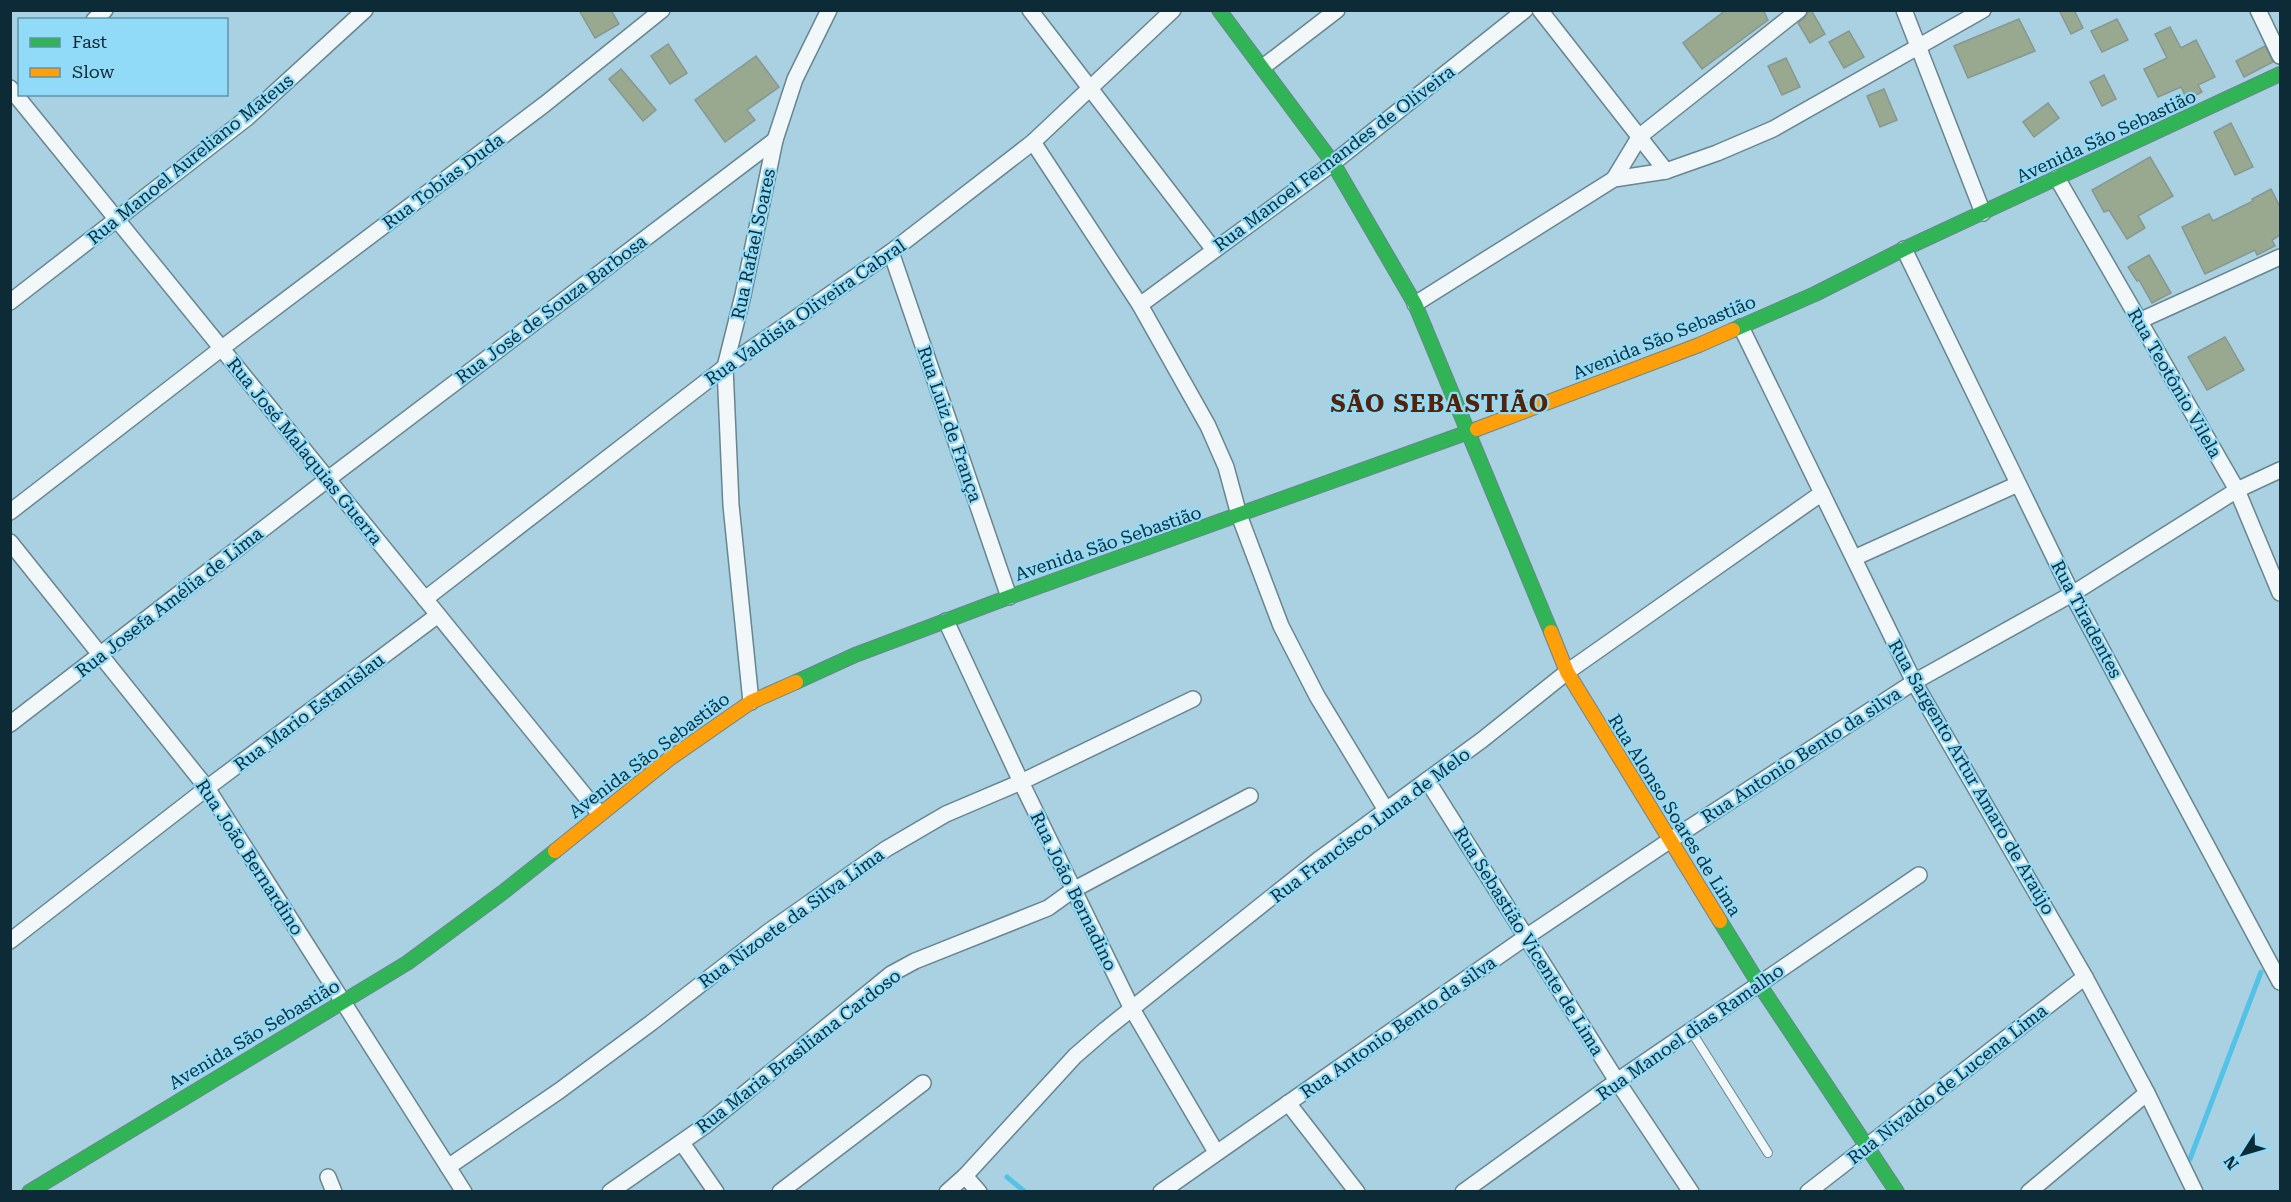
<svg xmlns="http://www.w3.org/2000/svg" width="2291" height="1202" font-family="'Roboto Serif',serif">
  <style>
    .lines { fill: none; stroke-linecap: round; stroke-linejoin: round }
    .stream { stroke: #54c2e6; stroke-width: 5 }
    .building { fill: #99a990; stroke: #869792; stroke-width: 1.5 }
    .lane-casing { stroke: #688590; stroke-width: 10 }
    .street-casing { stroke: #688590; stroke-width: 18 }
    .fast-casing { stroke: #688590; stroke-width: 16 }
    .slow-casing { stroke: #688590; stroke-width: 16 }
    .lane { stroke: #f2f8fa; stroke-width: 8 }
    .street { stroke: #f2f8fa; stroke-width: 15 }
    .fast { stroke: #30b455; stroke-width: 14 }
    .slow { stroke: #ff9f0a; stroke-width: 14 }
    .labels { text-anchor: middle; dominant-baseline: central; stroke-width: 4.5; stroke-linejoin: round; paint-order: stroke }
    .street-label { font-size: 18px; fill: #0c2b36; stroke: #92dbf8 }
    .district-label { font-size: 24px; font-weight: bold; letter-spacing: 1.5px; fill: #522209; stroke: #92dbf8 }
  </style>
  <rect width="100%" height="100%" fill="#a9d1e1"/>
  <g class="lines">
    <g class="stream">
      <polyline points="2190,1159 2261,972"/>
      <polyline points="1007,1177 1025,1192"/>
    </g>
  </g>
  <g class="building">
    <polygon points="579,10 611,10 619,24 595,38"/>
    <polygon points="1726,10 1763,10 1768,20 1702,69 1683,43"/>
    <polygon points="1809,10 1811,10 1825,34 1810,43 1798,23 1805,17"/>
    <polygon points="2059,10 2074,10 2083,28 2071,34"/>
    <polygon points="2019,19 2035,51 1968,78 1954,46"/>
    <polygon points="2117,19 2128,40 2102,52 2091,31"/>
    <polygon points="2170,27 2181,48 2196,40 2215,77 2198,85 2202,92 2187,100 2181,87 2158,97 2144,69 2167,58 2155,34"/>
    <polygon points="1849,31 1864,57 1844,68 1829,42"/>
    <polygon points="668,44 687,73 670,84 651,56"/>
    <polygon points="2265,46 2273,62 2244,77 2236,61"/>
    <polygon points="756,56 779,87 747,110 755,120 725,142 695,100"/>
    <polygon points="1786,58 1800,87 1782,95 1768,66"/>
    <polygon points="621,69 656,110 643,121 609,79"/>
    <polygon points="2104,75 2116,99 2102,106 2090,82"/>
    <polygon points="1884,89 1897,120 1880,127 1867,96"/>
    <polygon points="2048,103 2059,118 2034,137 2023,122"/>
    <polygon points="2231,123 2253,167 2235,175 2214,132"/>
    <polygon points="2150,157 2173,196 2138,216 2145,228 2127,239 2109,210 2104,212 2092,190"/>
    <polygon points="2271,189 2280,207 2280,235 2272,240 2275,246 2257,255 2255,250 2205,274 2182,227 2209,214 2213,221 2253,201 2252,199"/>
    <polygon points="2149,255 2171,293 2152,303 2139,280 2137,281 2128,267"/>
    <polygon points="2225,337 2244,370 2207,390 2188,357"/>
  </g>
  <g class="lines">
    <defs>
      <polyline id="lane" points="1691,1031 1768,1153"/>
      <g id="street">
        <polyline points="1030,10 1214,250"/>
        <polyline points="1540,10 1666,171"/>
        <polyline points="1904,10 1983,213"/>
        <polyline points="2258,10 2280,56"/>
        <polyline points="94,20 105,10"/>
        <polyline points="1263,67 1337,10"/>
        <polyline points="10,88 599,813"/>
        <polyline points="1033,142 1140,305 1208,426 1226,467 1239,515 1281,626 1317,696 1386,810"/>
        <polyline points="2057,178 2237,490 2280,593"/>
        <polyline points="1614,179 1640,136 1799,10"/>
        <polyline points="1904,249 2072,594 2280,982"/>
        <polyline points="891,252 1009,597"/>
        <polyline points="10,302 247,118 365,10"/>
        <polyline points="1415,304 1614,179 1666,171 1717,153 1773,129 1983,10"/>
        <polyline points="1140,305 1333,163 1525,10"/>
        <polyline points="2139,321 2280,257"/>
        <polyline points="1741,327 1914,682 2085,977 2147,1093 2195,1192"/>
        <polyline points="10,512 222,348 545,104 662,10"/>
        <polyline points="10,542 207,788 464,1192"/>
        <polyline points="1854,558 2018,484"/>
        <polyline points="425,599 725,367 891,252 1033,142 1173,10"/>
        <polyline points="946,621 1021,782 1132,1009 1216,1152"/>
        <polyline points="751,702 731,505 725,367 743,295 775,140 795,79 829,10"/>
        <polyline points="10,724 328,479 775,140"/>
        <polyline points="1427,780 1617,1081 1691,1192"/>
        <polyline points="10,941 207,788 438,615"/>
        <polyline points="1288,1103 1357,1192"/>
        <polyline points="682,1143 716,1192"/>
        <polyline points="448,1167 559,1091 651,1023 768,932 886,849 946,814 1021,782 1193,699"/>
        <polyline points="965,1176 979,1192"/>
        <polyline points="328,1177 334,1192"/>
        <polyline points="610,1192 706,1125 891,974 915,961 1048,908 1073,890 1250,796"/>
        <polyline points="780,1192 923,1083"/>
        <polyline points="947,1192 965,1176 1075,1056 1105,1030 1318,860 1482,740 1567,672 1822,493"/>
        <polyline points="1161,1192 1526,937 1669,841 1914,682 2072,594 2237,490 2280,470"/>
        <polyline points="1463,1192 1617,1081 1919,875"/>
        <polyline points="1808,1192 2085,977"/>
        <polyline points="2029,1192 2147,1093"/>
      </g>
      <g id="fast">
        <polyline points="1219,10 1333,163 1415,304 1551,632"/>
        <polyline points="1733,330 1815,294 1904,249 2280,74"/>
        <polyline points="796,682 855,655 1009,597 1477,429"/>
        <polyline points="1720,921 1759,984 1897,1192"/>
        <polyline points="29,1192 407,963 502,893 555,851"/>
      </g>
      <g id="slow">
        <polyline points="1477,429 1699,345 1733,330"/>
        <polyline points="1551,632 1567,672 1720,921"/>
        <polyline points="555,851 669,759 751,702 796,682"/>
      </g>
    </defs>
    <use href="#lane" class="lane-casing"/>
    <use href="#street" class="street-casing"/>
    <use href="#fast" class="fast-casing"/>
    <use href="#slow" class="slow-casing"/>
    <use href="#lane" class="lane"/>
    <use href="#street" class="street"/>
    <use href="#fast" class="fast"/>
    <use href="#slow" class="slow"/>
  </g>
  <g class="labels">
    <g class="street-label">
      <text transform="translate(2106 136) rotate(-25)">Avenida São Sebastião</text>
      <text transform="translate(1334 158) rotate(-37)">Rua Manoel Fernandes de Oliveira</text>
      <text transform="translate(190 159) rotate(-39)">Rua Manoel Aureliano Mateus</text>
      <text transform="translate(443 181) rotate(-37)">Rua Tobias Duda</text>
      <text transform="translate(753 244) rotate(-78)">Rua Rafael Soares</text>
      <text transform="translate(551 309) rotate(-37)">Rua José de Souza Barbosa</text>
      <text transform="translate(805 312) rotate(-35)">Rua Valdisia Oliveira Cabral</text>
      <text transform="translate(1664 337) rotate(-22)">Avenida São Sebastião</text>
      <text transform="translate(2175 383) rotate(60)">Rua Teotônio Vilela</text>
      <text transform="translate(950 424) rotate(71)">Rua Luiz de França</text>
      <text transform="translate(305 451) rotate(51)">Rua José Malaquias Guerra</text>
      <text transform="translate(1108 543) rotate(-19)">Avenida São Sebastião</text>
      <text transform="translate(169 602) rotate(-38)">Rua Josefa Amélia de Lima</text>
      <text transform="translate(2087 619) rotate(62)">Rua Tiradentes</text>
      <text transform="translate(309 712) rotate(-37)">Rua Mario Estanislau</text>
      <text transform="translate(649 755) rotate(-37)">Avenida São Sebastião</text>
      <text transform="translate(1801 755) rotate(-33)">Rua Antonio Bento da silva</text>
      <text transform="translate(1972 777) rotate(60)">Rua Sargento Artur Amaro de Araújo</text>
      <text transform="translate(1675 815) rotate(58)">Rua Alonso Soares de Lima</text>
      <text transform="translate(1370 825) rotate(-37)">Rua Francisco Luna de Melo</text>
      <text transform="translate(250 857) rotate(57)">Rua João Bernardino</text>
      <text transform="translate(1074 891) rotate(64)">Rua João Bernadino</text>
      <text transform="translate(791 918) rotate(-36)">Rua Nizoete da Silva Lima</text>
      <text transform="translate(1529 941) rotate(58)">Rua Sebastião Vicente de Lima</text>
      <text transform="translate(1398 1027) rotate(-35)">Rua Antonio Bento da silva</text>
      <text transform="translate(1690 1032) rotate(-35)">Rua Manoel dias Ramalho</text>
      <text transform="translate(254 1034) rotate(-31)">Avenida São Sebastião</text>
      <text transform="translate(798 1051) rotate(-38)">Rua Maria Brasiliana Cardoso</text>
      <text transform="translate(1947 1084) rotate(-38)">Rua Nivaldo de Lucena Lima</text>
    </g>
    <g class="district-label">
      <text x="1440" y="404">SÃO SEBASTIÃO</text>
    </g>
  </g>
  <rect width="2291" height="1202" fill="none" stroke="#0c2b36" stroke-width="24"/>
  <rect x="18" y="18" width="210" height="78" fill="#92dbf8" stroke="#5c95aa" stroke-width="1.5"/>
  <rect x="30" y="38" width="30" height="9" fill="#30b455" stroke="#5c95aa" stroke-width="1.5"/>
  <text x="72" y="48" font-size="18" fill="#0c2b36">Fast</text>
  <rect x="30" y="68" width="30" height="9" fill="#ff9f0a" stroke="#5c95aa" stroke-width="1.5"/>
  <text x="72" y="78" font-size="18" fill="#0c2b36">Slow</text>
  <g transform="translate(2243 1154) rotate(233)" stroke="#92dbf8" stroke-width="4.5" paint-order="stroke">
  <path d="M0-4.5L10 22L0 15L-10 22Z" fill="#0c2b36"/>
  <text y="-9" font-size="16" font-weight="bold" text-anchor="middle" fill="#0c2b36">N</text>
  </g>
</svg>
